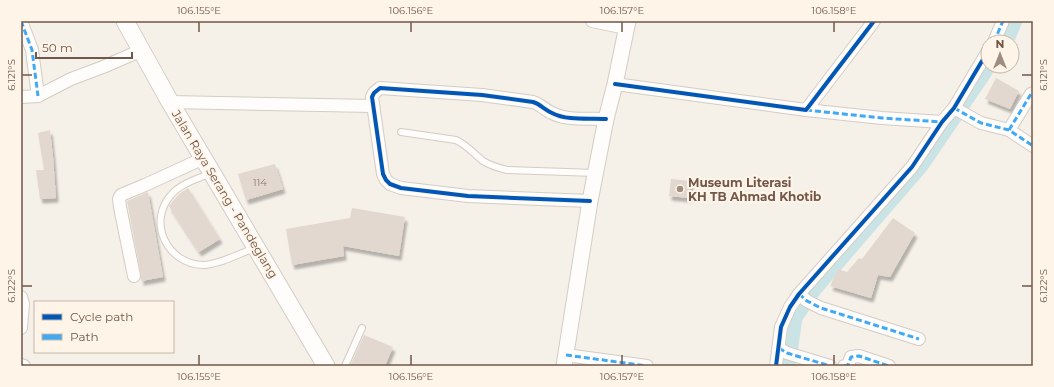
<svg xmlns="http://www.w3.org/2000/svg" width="1054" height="387" font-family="Montserrat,sans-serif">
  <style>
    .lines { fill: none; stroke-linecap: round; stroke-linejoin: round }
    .canal { stroke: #cae4e5; stroke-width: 13 }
    .building { fill: #e2d8d0; filter: url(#shadow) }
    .service-casing { stroke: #d4ccc5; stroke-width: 8 }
    .minor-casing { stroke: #d4ccc5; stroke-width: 14 }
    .tertiary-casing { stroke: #d4ccc5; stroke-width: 17 }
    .secondary-casing { stroke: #d4ccc5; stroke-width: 19 }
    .service { stroke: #fefdfc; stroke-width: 6 }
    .minor { stroke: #fefdfc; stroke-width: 12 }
    .tertiary { stroke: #fefdfc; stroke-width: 15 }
    .secondary { stroke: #fefdfc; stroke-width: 17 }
    .quiet { stroke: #3fa9f5; stroke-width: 3; stroke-dasharray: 6 3; stroke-linecap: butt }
    .cycleway-casing { stroke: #fef5e8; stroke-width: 6 }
    .cycleway { stroke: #0057b8; stroke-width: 4 }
    .ticks { fill: none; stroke: #72574a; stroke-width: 1.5 }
    .poi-dot { fill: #a08d81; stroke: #fef5e8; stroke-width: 1.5 }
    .labels { text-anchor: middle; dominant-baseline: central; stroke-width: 4; stroke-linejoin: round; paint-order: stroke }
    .number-label { font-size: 10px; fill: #90796e }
    .poi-label { font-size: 12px; font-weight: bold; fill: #72574a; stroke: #fef5e8; text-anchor: start }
    .street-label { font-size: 12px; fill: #72574a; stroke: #fef5e8 }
    .neatline { fill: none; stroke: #72574a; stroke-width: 1.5 }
    .ticks-label { font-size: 10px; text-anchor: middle; fill: #72574a }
  </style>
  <defs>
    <filter id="shadow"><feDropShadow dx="2.5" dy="4.5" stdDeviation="1" flood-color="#0004"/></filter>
  </defs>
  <rect width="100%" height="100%" fill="#f5f0e8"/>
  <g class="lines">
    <g class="canal">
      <polyline points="1007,42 1016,21"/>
      <polyline points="789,366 796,318 815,290 922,166 990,66"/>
    </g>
  </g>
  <g class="building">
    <polygon points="996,78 1019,91 1010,109 985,99"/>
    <polygon points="50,130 53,157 56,198 40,199 36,170 44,170 38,133"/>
    <polygon points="275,164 283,189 246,200 238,174"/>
    <polygon points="671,179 691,181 689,198 669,196"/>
    <polygon points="188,188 220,239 199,252 169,206 178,195"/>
    <polygon points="148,192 163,277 141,281 141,275 127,201"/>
    <polygon points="352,208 405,217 399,256 343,246 344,256 292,265 286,229 350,218"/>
    <polygon points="893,218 915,233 890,277 878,275 871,298 830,286 838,269 847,272 859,258 862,259"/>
    <polygon points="364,335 393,347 385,366 350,366"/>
  </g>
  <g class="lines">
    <defs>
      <g id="service">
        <path d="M401 132 456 140C467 145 474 154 483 161 491 166 499 168 507 170L595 173"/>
        <path d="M211 173C198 179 181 183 171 195 147 222 167 264 203 265 219 265 240 253 255 248"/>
        <polyline points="345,366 362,328"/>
      </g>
      <g id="minor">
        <polyline points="21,21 32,50 38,96"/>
        <polyline points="592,21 626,28"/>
        <polyline points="994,42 1003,21"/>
        <polyline points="615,84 806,110 874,21"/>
        <polyline points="21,97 38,96 71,79 103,67 142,50"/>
        <polyline points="170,102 373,106"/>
        <polyline points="954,108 981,123 1009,130 1033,146"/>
        <polyline points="806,110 882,118 942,122"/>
        <polyline points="1009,130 1031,94 1033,93"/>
        <path d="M590 201 468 196 401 188 390 184 386 180 383 174 372 97 374 93 380 88 482 95 533 102C540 104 545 110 552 113 567 121 589 118 606 119"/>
        <polyline points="134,276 120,207 119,199 121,195 145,185 204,158"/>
        <polyline points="799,294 807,301 821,308 919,339"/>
        <polyline points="21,297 23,304 21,328"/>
        <polyline points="779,348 787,353 830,366"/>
        <polyline points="566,355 647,366"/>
        <polyline points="21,365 24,366"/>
        <polyline points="776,366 781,327 790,307 799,294 912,167 942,122 954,108 988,51"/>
        <polyline points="844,366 848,365 851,357 859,356 889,366"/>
      </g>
      <polyline id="tertiary" points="564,366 590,201 606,119 615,84 628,21"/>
      <polyline id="secondary" points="125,21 170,102 326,366"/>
    </defs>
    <use href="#service" class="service-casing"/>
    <use href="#minor" class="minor-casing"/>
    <use href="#tertiary" class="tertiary-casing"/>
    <use href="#secondary" class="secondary-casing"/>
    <use href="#service" class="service"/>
    <use href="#minor" class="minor"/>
    <use href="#tertiary" class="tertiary"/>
    <use href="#secondary" class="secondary"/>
    <g class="quiet">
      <polyline points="21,21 32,50 38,96"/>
      <polyline points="994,42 1003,21"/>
      <polyline points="954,108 981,123 1009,130 1033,146"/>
      <polyline points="806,110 882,118 942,122"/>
      <polyline points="1009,130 1031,94 1033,93"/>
      <polyline points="799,294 807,301 821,308 919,339"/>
      <polyline points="779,348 787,353 830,366"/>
      <polyline points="566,355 647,366"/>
      <polyline points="21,365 24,366"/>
      <polyline points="844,366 848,365 851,357 859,356 889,366"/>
    </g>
    <defs>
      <g id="cycleway">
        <polyline points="615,84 806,110 874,21"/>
        <path d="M590 201 468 196 401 188 390 184 386 180 383 174 372 97 374 93 380 88 482 95 533 102C540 104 545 110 552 113 567 121 589 118 606 119"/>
        <polyline points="776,366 781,327 790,307 799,294 912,167 942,122 954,108 988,51"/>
      </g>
    </defs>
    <use href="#cycleway" class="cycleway-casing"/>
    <use href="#cycleway" class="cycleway"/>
  </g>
  <path class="ticks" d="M199 22V32M411 22V32M622 22V32M834 22V32M22 75H32M1022 75H1032M22 286H32M1022 286H1032M199 355V365M411 355V365M622 355V365M834 355V365"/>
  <circle class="poi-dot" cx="680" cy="189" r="4"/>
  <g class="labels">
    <g class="number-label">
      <text x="260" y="182">114</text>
    </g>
    <g class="poi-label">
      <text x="688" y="182">Museum Literasi<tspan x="688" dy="14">KH TB Ahmad Khotib</tspan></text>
    </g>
    <g class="street-label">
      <text transform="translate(225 194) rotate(59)">Jalan Raya Serang - Pandeglang</text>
    </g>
  </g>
  <rect width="1054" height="387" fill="none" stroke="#fef5e8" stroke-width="44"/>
  <rect x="34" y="301" width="140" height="52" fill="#fef5e8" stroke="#c6b6a9"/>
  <rect x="42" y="314" width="20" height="6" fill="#0057b8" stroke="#c6b6a9"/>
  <text x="70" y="321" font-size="12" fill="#72574a">Cycle path</text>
  <rect x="42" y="334" width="20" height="6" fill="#3fa9f5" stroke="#c6b6a9"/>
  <text x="70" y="341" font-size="12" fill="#72574a">Path</text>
  <g transform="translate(1000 54)"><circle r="19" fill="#fef5e8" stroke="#c6b6a9"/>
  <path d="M0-3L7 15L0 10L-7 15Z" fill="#a08d81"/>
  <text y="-6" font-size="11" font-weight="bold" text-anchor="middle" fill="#72574a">N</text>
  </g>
  <path d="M36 52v6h96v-6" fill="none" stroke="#72574a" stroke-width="2"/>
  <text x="42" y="52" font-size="12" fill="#72574a" stroke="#fef5e8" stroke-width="3" paint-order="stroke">50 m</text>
  <rect x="22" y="22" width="1010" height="343" class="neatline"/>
  <g class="ticks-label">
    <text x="199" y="14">106.155°E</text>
    <text x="411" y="14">106.156°E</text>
    <text x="622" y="14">106.157°E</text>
    <text x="834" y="14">106.158°E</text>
    <text transform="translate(11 75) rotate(-90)" y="4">6.121°S</text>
    <text transform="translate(1043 75) rotate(-90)" y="4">6.121°S</text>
    <text transform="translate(11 286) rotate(-90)" y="4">6.122°S</text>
    <text transform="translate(1043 286) rotate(-90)" y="4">6.122°S</text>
    <text x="199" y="380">106.155°E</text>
    <text x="411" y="380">106.156°E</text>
    <text x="622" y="380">106.157°E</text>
    <text x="834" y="380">106.158°E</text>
  </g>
</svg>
